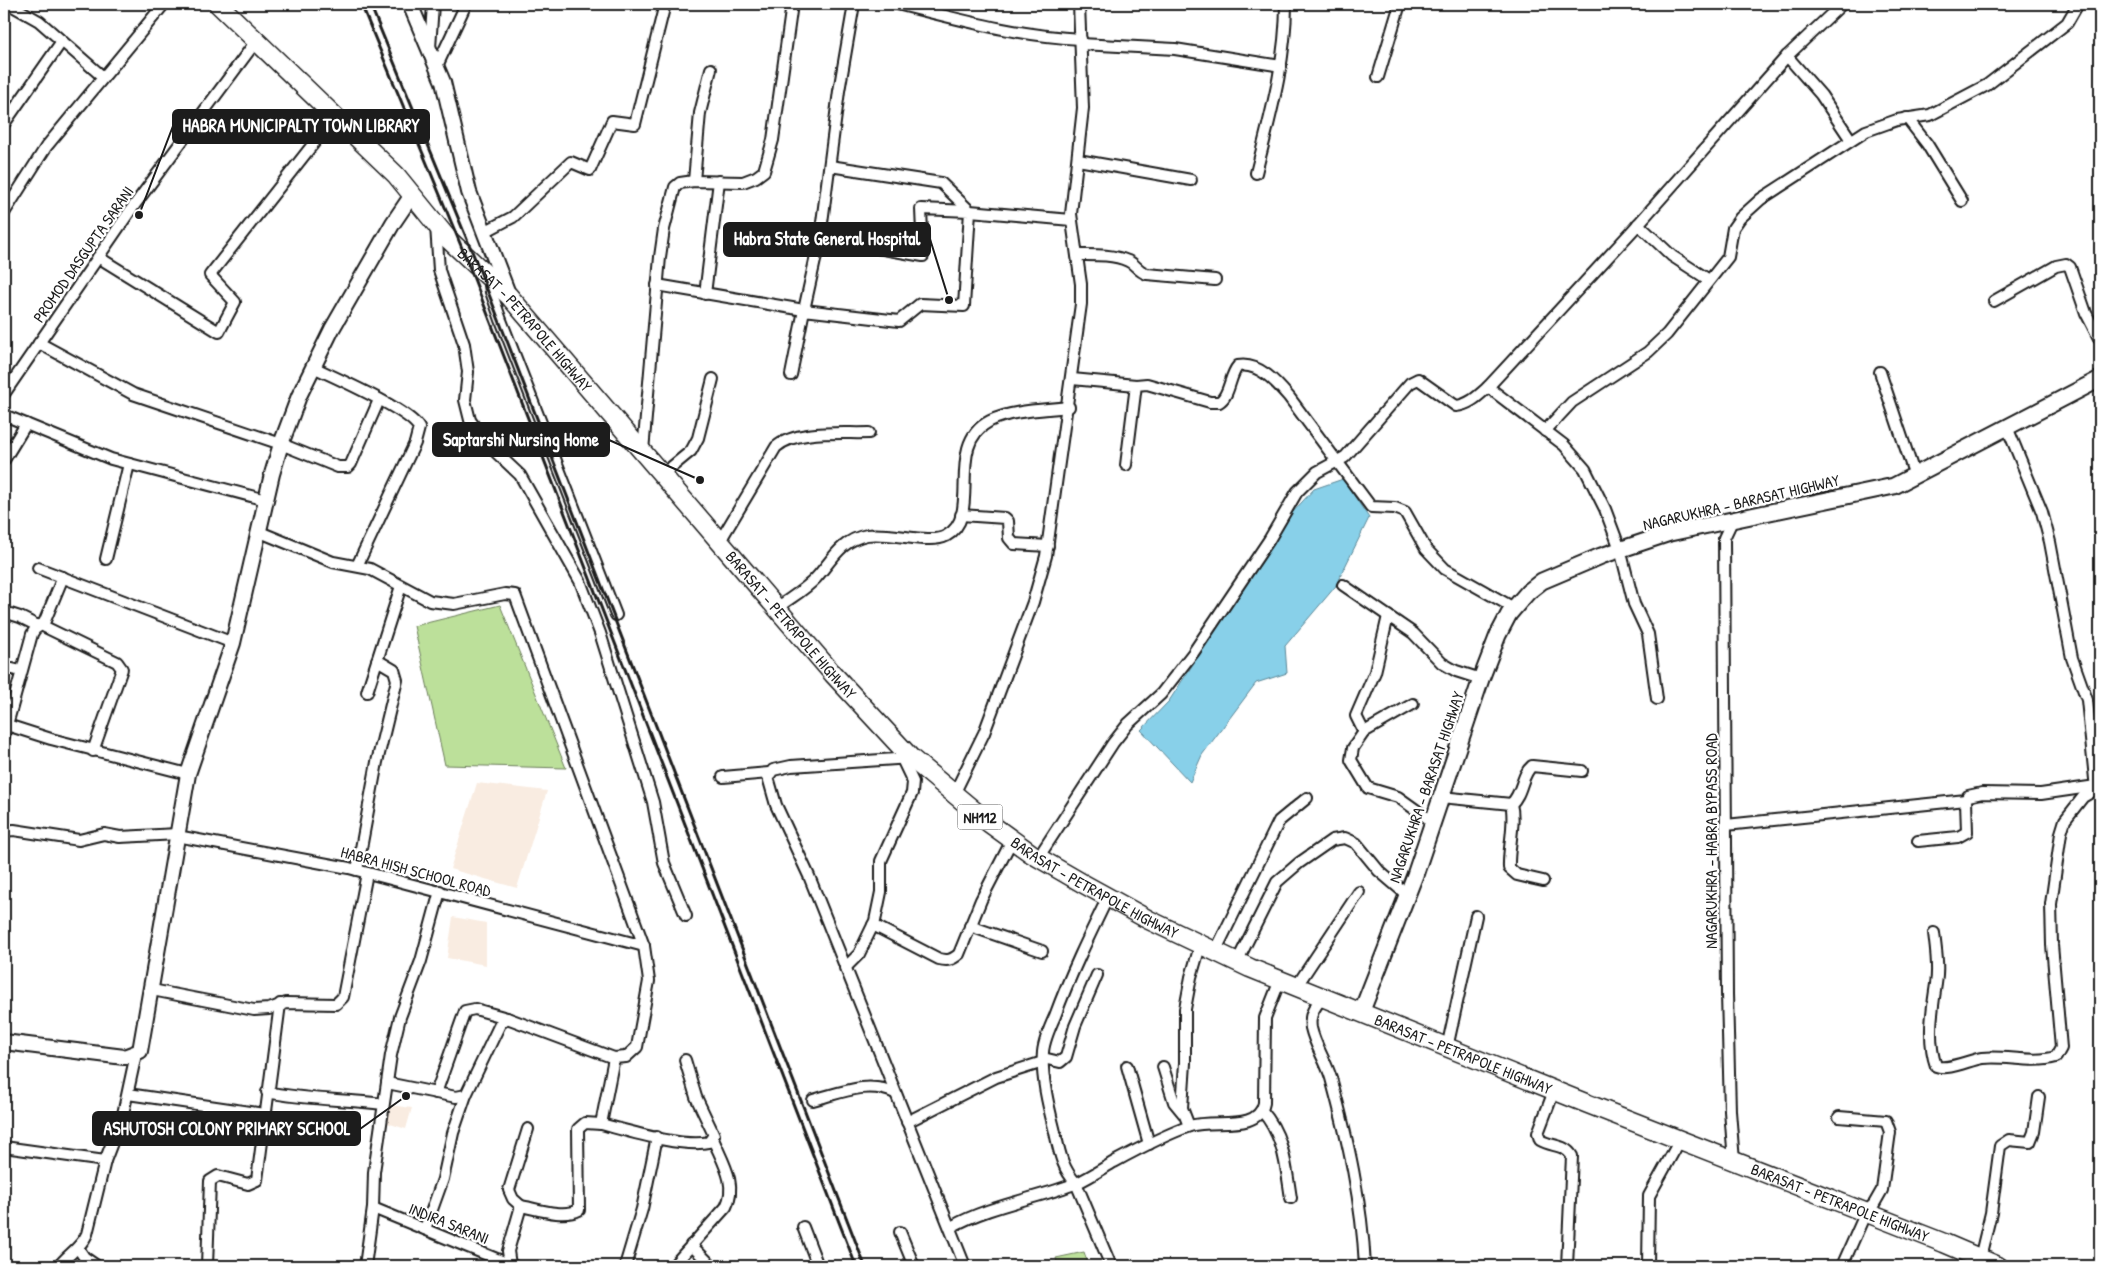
<svg xmlns="http://www.w3.org/2000/svg" width="2104" height="1270" font-family="'Patrick Hand',sans-serif">
  <style>
    .built { fill: #f9ece1 }
    .green { fill: #bce09a; stroke: #6c7e5b }
    .water { fill: #88d0e9; stroke: #5d8897 }
    .lines { fill: none; stroke-linecap: round; stroke-linejoin: round }
    .street-casing { stroke: #1c1c1c; stroke-width: 14 }
    .secondary-casing { stroke: #1c1c1c; stroke-width: 18 }
    .primary-casing { stroke: #1c1c1c; stroke-width: 19 }
    .highway-casing { stroke: #1c1c1c; stroke-width: 21 }
    .street { stroke: #fff; stroke-width: 10 }
    .secondary { stroke: #fff; stroke-width: 14 }
    .primary { stroke: #fff; stroke-width: 15 }
    .highway { stroke: #fff; stroke-width: 18 }
    .rail { stroke: #1c1c1c; stroke-width: 3 }
    .labels { text-anchor: middle; dominant-baseline: central; stroke-width: 4.5; stroke-linejoin: round; paint-order: stroke }
    .shield { fill: #fff; stroke: #606060; stroke-width: 1 }
    .shield-label { font-size: 15px; font-weight: bold; fill: #1c1c1c }
    .street-label { font-size: 16px; fill: #1c1c1c; stroke: #fff }
    .leader { fill: none; stroke: #1c1c1c; stroke-width: 2 }
    .callout-dot { fill: #1c1c1c; stroke: #fff; stroke-width: 2 }
    .callout { fill: #1c1c1c; stroke: #1c1c1c; stroke-width: 2 }
    .callout-label { font-size: 18px; text-anchor: middle; font-weight: bold; fill: #fff }
  </style>
  <rect width="100%" height="100%" fill="#fff"/>
  <filter id="ink" filterUnits="userSpaceOnUse"><feTurbulence type="fractalNoise" baseFrequency=".02" numOctaves="2"/><feDisplacementMap in="SourceGraphic" scale="10" xChannelSelector="R" yChannelSelector="G"/><feConvolveMatrix kernelMatrix="1 2 1 2 8 2 1 2 1" color-interpolation-filters="sRGB"/></filter>
  <g filter="url(#ink)">
    <g class="built">
      <polygon points="477,783 547,791 517,888 450,869"/>
      <polygon points="453,917 486,923 486,965 447,958"/>
      <polygon points="390,1105 412,1108 406,1129 384,1122"/>
    </g>
    <g class="green">
      <polygon points="500,605 566,768 445,765 414,626"/>
      <polygon points="1084,1252 1089,1266 1058,1266 1056,1258"/>
    </g>
    <polygon class="water" points="1343,479 1369,518 1335,587 1285,646 1287,673 1256,683 1202,755 1190,782 1141,730 1169,701 1290,515 1314,489"/>
    <g class="lines">
      <defs>
        <g id="street">
          <polyline points="9,4 39,21 103,77"/>
          <path d="M897 4C958 19 1017 36 1081 39"/>
          <polyline points="1081,44 1175,49 1281,66"/>
          <polyline points="430,48 433,4"/>
          <polyline points="1787,56 1821,95 1851,140"/>
          <polyline points="437,66 466,4"/>
          <polyline points="1378,77 1400,4"/>
          <polyline points="1907,118 1927,144 1962,201"/>
          <polyline points="4,124 62,41"/>
          <polyline points="1078,160 1191,180"/>
          <polyline points="830,166 941,183 970,211 1071,220"/>
          <path d="M1256 173C1270 117 1286 62 1286 4"/>
          <polyline points="694,181 700,113 711,69"/>
          <polyline points="4,213 46,147 164,4"/>
          <polyline points="1638,224 1672,256 1709,280"/>
          <polyline points="436,226 439,270 464,344 468,372 465,400 470,420 486,443 520,475 580,581 600,633 653,802 664,863 686,916"/>
          <polyline points="486,231 513,217 571,162 590,170 612,121 635,124 665,4"/>
          <path d="M1077 255C1093 255 1113 254 1128 261 1136 264 1137 271 1147 274L1215 280"/>
          <polyline points="98,257 219,332 235,302 210,275 336,115"/>
          <polyline points="489,278 491,292 501,320 616,615"/>
          <polyline points="657,285 804,310 820,238 839,91 854,4"/>
          <polyline points="705,294 719,181"/>
          <polyline points="1994,301 2056,266 2066,264 2070,267 2086,313 2100,340"/>
          <polyline points="39,343 133,394 281,444 338,467 348,467 351,464 379,400"/>
          <path d="M313 367C334 377 410 410 419 428L415 443 357 566"/>
          <polyline points="1880,372 1915,476"/>
          <polyline points="791,375 804,310 899,321 920,304 964,306 970,211 921,209 923,256 820,238"/>
          <polyline points="1072,379 1136,385"/>
          <polyline points="1488,387 1564,445 1585,469 1605,509 1620,549 1634,604 1648,634 1657,699"/>
          <polyline points="4,394 130,211 257,40"/>
          <polyline points="4,415 111,459 266,500"/>
          <polyline points="2007,427 2042,512 2050,542 2072,658 2087,700 2096,789"/>
          <polyline points="1545,431 1572,402 1648,352 1667,334 1728,257 1733,228 1740,218 1761,199 1866,131 1897,120 1930,115 1987,85 2067,23 2078,4"/>
          <polyline points="643,451 660,257 664,229 675,187 680,183 694,181 743,182 756,177 764,171 773,140 792,4"/>
          <polyline points="4,460 26,424"/>
          <path d="M1126 465 1136 385 1147 384 1210 402H1219C1230 396 1229 376 1238 366 1259 362 1277 383 1289 397L1371 507 1395 508 1405 512 1426 549 1445 569 1514 608"/>
          <polyline points="663,474 691,451 698,438 713,379"/>
          <polyline points="961,515 1005,518 1008,521 1009,538 1014,544 1048,546"/>
          <polyline points="1732,521 1724,538 1727,994 1730,1111 1734,1161"/>
          <path d="M260 532 333 562 370 569 430 601 454 604 505 594 515 595 644 946 649 981 637 1047 626 1057 614 1058 601 1124 585 1123 578 1129 579 1210C563 1218 537 1209 521 1206L508 1251 510 1265"/>
          <path d="M720 541 776 447C796 429 842 434 869 433"/>
          <polyline points="106,559 129,464"/>
          <polyline points="38,568 233,643"/>
          <polyline points="63,577 44,623 45,627 117,662 122,669 93,751"/>
          <polyline points="1343,585 1413,633 1442,663 1456,671 1481,679"/>
          <path d="M777 608C790 598 805 590 816 578 832 560 841 540 867 535 889 531 930 545 946 536 984 516 943 445 990 421 1012 410 1044 410 1069 407"/>
          <polyline points="4,612 20,617 38,626"/>
          <polyline points="1388,616 1375,672 1356,716 1364,732 1353,748 1351,760 1368,788 1398,797 1433,822"/>
          <polyline points="4,667 21,671"/>
          <polyline points="367,692 401,586"/>
          <polyline points="4,724 51,739 188,774"/>
          <polyline points="1364,732 1413,704"/>
          <polyline points="4,736 32,634 35,629 44,623"/>
          <polyline points="911,758 791,766 773,770 768,777 776,805 809,876 965,1266"/>
          <polyline points="723,777 769,773"/>
          <polyline points="953,796 984,733 1033,602 1046,556 1081,304 1081,284 1071,214 1083,108 1079,4"/>
          <path d="M1441 797 1511 804C1523 793 1521 775 1532 766L1582 771"/>
          <path d="M1511 804C1516 822 1508 847 1509 868L1517 875 1543 881"/>
          <polyline points="1726,825 1966,800"/>
          <polyline points="4,831 14,830 79,840 104,834 120,837 178,834"/>
          <polyline points="177,836 349,868 644,946"/>
          <polyline points="1918,841 1958,837 1967,832 1966,800 1968,796 1982,793 2041,794 2096,786"/>
          <path d="M1038 858 1113 743 1128 724 1161 694 1193 653 1269 540 1297 492 1317 472 1345 457 1410 383 1418 379 1456 406C1469 405 1478 396 1488 387L1633 230 1787 56 1842 4"/>
          <polyline points="357,870 377,762 397,680 394,670 377,660"/>
          <path d="M1108 897C1089 936 1070 975 1055 1016 1050 1027 1044 1040 1043 1052 1041 1076 1048 1105 1054 1128 1059 1149 1061 1167 1076 1183L1111 1266"/>
          <path d="M873 925 939 959C948 961 952 960 959 954L981 900 1012 840"/>
          <polyline points="970,926 1042,951"/>
          <path d="M1934 933C1936 950 1939 968 1936 984 1932 1011 1927 1040 1936 1066 1948 1071 1969 1060 1982 1058 2006 1055 2033 1064 2056 1057L2061 1048 2052 945 2051 904 2061 833 2065 820 2083 797 2100 787"/>
          <polyline points="1215,952 1279,821 1307,798"/>
          <polyline points="1237,962 1277,882 1299,863 1332,840 1345,838 1356,843 1379,871 1407,895"/>
          <polyline points="845,968 859,954 875,921 881,892 881,861 912,793 913,782 902,759"/>
          <polyline points="1296,987 1359,892"/>
          <polyline points="152,990 254,1010 269,1009 286,1003 336,1004 343,997 367,873"/>
          <path d="M1323 998C1314 1006 1309 1016 1311 1028 1315 1046 1326 1061 1331 1078 1348 1140 1362 1202 1365 1266"/>
          <polyline points="1447,1048 1476,916"/>
          <polyline points="1043,1058 1060,1062 1066,1057 1075,1026 1097,975"/>
          <polyline points="1127,1066 1149,1144"/>
          <polyline points="1163,1067 1174,1102 1183,1113"/>
          <polyline points="387,1083 456,1097 466,1095 500,1024 507,1018 614,1058"/>
          <path d="M1554 1091 1538 1133 1540 1140C1552 1147 1565 1144 1572 1156L1567 1266"/>
          <path d="M267 1092C306 1100 344 1099 383 1104"/>
          <polyline points="436,1093 465,1011 475,1009 507,1018"/>
          <polyline points="128,1094 264,1114"/>
          <path d="M813 1100C840 1093 868 1080 895 1093"/>
          <path d="M1262 1111C1284 1135 1286 1167 1291 1198"/>
          <polyline points="1839,1117 1886,1121 1890,1132 1882,1190 1874,1204 1866,1212 1842,1266"/>
          <polyline points="907,1122 996,1077 1043,1062"/>
          <path d="M601 1124C628 1131 683 1148 709 1142L714 1135 696 1097 685 1060"/>
          <polyline points="1189,1126 1182,1108 1185,1063 1185,1009 1191,977 1200,946"/>
          <polyline points="4,1147 105,1161"/>
          <polyline points="521,1206 513,1199 509,1190 528,1129"/>
          <polyline points="373,1208 514,1266"/>
          <polyline points="803,1227 818,1266"/>
          <path d="M951 1227C990 1205 1036 1199 1077 1183 1090 1177 1102 1169 1114 1162 1138 1149 1164 1135 1190 1126 1213 1118 1258 1133 1264 1103L1265 1018 1280 980"/>
          <polyline points="425,1229 443,1179 453,1133 466,1095"/>
          <polyline points="900,1232 914,1266"/>
          <polyline points="691,1245 712,1266"/>
          <polyline points="78,1248 84,1257 97,1266"/>
          <polyline points="1980,1258 1991,1213 2000,1146 2009,1140 2030,1142 2034,1132 2039,1097"/>
          <path d="M59 1266C68 1254 81 1248 87 1234L105 1161 123 1114 136 1054"/>
          <polyline points="207,1266 210,1181 218,1176 248,1184 257,1180 280,1004"/>
          <polyline points="365,1266 373,1208 374,1172 391,1055 400,1017 421,961 440,891"/>
          <polyline points="625,1266 642,1209 657,1137"/>
          <path d="M673 1266 726 1207C738 1184 722 1161 713 1139"/>
          <polyline points="1648,1266 1649,1196 1680,1140"/>
        </g>
        <g id="secondary">
          <polyline points="410,4 443,82 469,192 509,296"/>
          <polyline points="4,1042 124,1057 140,1051 188,774 233,643 272,474 281,444 299,396 332,329 393,223 412,195"/>
        </g>
        <polyline id="primary" points="1361,1013 1415,875 1481,679 1498,635 1509,614 1528,592 1542,581 1601,556 1670,533 1894,486 2100,379"/>
        <g id="highway">
          <path id="s1" d="M218 4 396 175 448 239 509 296 833 674 911 758 989 823 1032 854 1082 883 1149 920 1250 968 1588 1104 1944 1243 1998 1266"/>
        </g>
      </defs>
      <use href="#street" class="street-casing"/>
      <use href="#secondary" class="secondary-casing"/>
      <use href="#primary" class="primary-casing"/>
      <use href="#highway" class="highway-casing"/>
      <use href="#street" class="street"/>
      <use href="#secondary" class="secondary"/>
      <use href="#primary" class="primary"/>
      <use href="#highway" class="highway"/>
      <g class="rail">
        <polyline points="361,4 464,253 856,1266"/>
        <polyline points="370,4 478,266 865,1266"/>
      </g>
    </g>
  </g>
  <g class="labels">
    <rect class="shield" x="957.5" y="804.5" width="45" height="25" rx="4"/>
    <g class="shield-label">
      <text x="980" y="817">NH112</text>
    </g>
    <g class="street-label">
      <text transform="translate(83 254) rotate(-55)">PROMOD DASGUPTA SARANI</text>
      <text stroke="none"><textPath href="#s1" startOffset="441">BARASAT - PETRAPOLE HIGHWAY</textPath></text>
      <text transform="translate(1741 502) rotate(-13)">NAGARUKHRA - BARASAT HIGHWAY</text>
      <text stroke="none"><textPath href="#s1" startOffset="846">BARASAT - PETRAPOLE HIGHWAY</textPath></text>
      <text transform="translate(1426 787) rotate(-71)">NAGARUKHRA - BARASAT HIGHWAY</text>
      <text transform="translate(1711 841) rotate(-90)">NAGARUKHRA - HABRA BYPASS ROAD</text>
      <text transform="translate(416 871) rotate(15)">HABRA HISH SCHOOL ROAD</text>
      <text stroke="none"><textPath href="#s1" startOffset="1251">BARASAT - PETRAPOLE HIGHWAY</textPath></text>
      <text stroke="none"><textPath href="#s1" startOffset="1656">BARASAT - PETRAPOLE HIGHWAY</textPath></text>
      <text stroke="none"><textPath href="#s1" startOffset="2061">BARASAT - PETRAPOLE HIGHWAY</textPath></text>
      <text transform="translate(449 1223) rotate(22)">INDIRA SARANI</text>
    </g>
  </g>
  <path class="leader" d="M139 215L173 126M949 300L930 239M700 480L609 440M406 1096L360 1129"/>
  <g class="callout-dot">
    <circle cx="139" cy="215" r="5"/>
    <circle cx="949" cy="300" r="5"/>
    <circle cx="700" cy="480" r="5"/>
    <circle cx="406" cy="1096" r="5"/>
  </g>
  <g class="callout">
    <rect x="173" y="110" width="256" height="33" rx="5"/>
    <rect x="724" y="223" width="206" height="33" rx="5"/>
    <rect x="433" y="423" width="176" height="33" rx="5"/>
    <rect x="93" y="1112" width="267" height="33" rx="5"/>
  </g>
  <g class="callout-label">
    <text x="301" y="132">HABRA MUNICIPALTY TOWN LIBRARY</text>
    <text x="827" y="245">Habra State General Hospital</text>
    <text x="521" y="446">Saptarshi Nursing Home</text>
    <text x="227" y="1135">ASHUTOSH COLONY PRIMARY SCHOOL</text>
  </g>
  <rect width="2104" height="1270" fill="none" stroke="#fff" stroke-width="20"/>
  <rect x="10" y="10" width="2084" height="1250" fill="none" stroke="#1c1c1c" stroke-width="2" filter="url(#ink)"/>
</svg>
